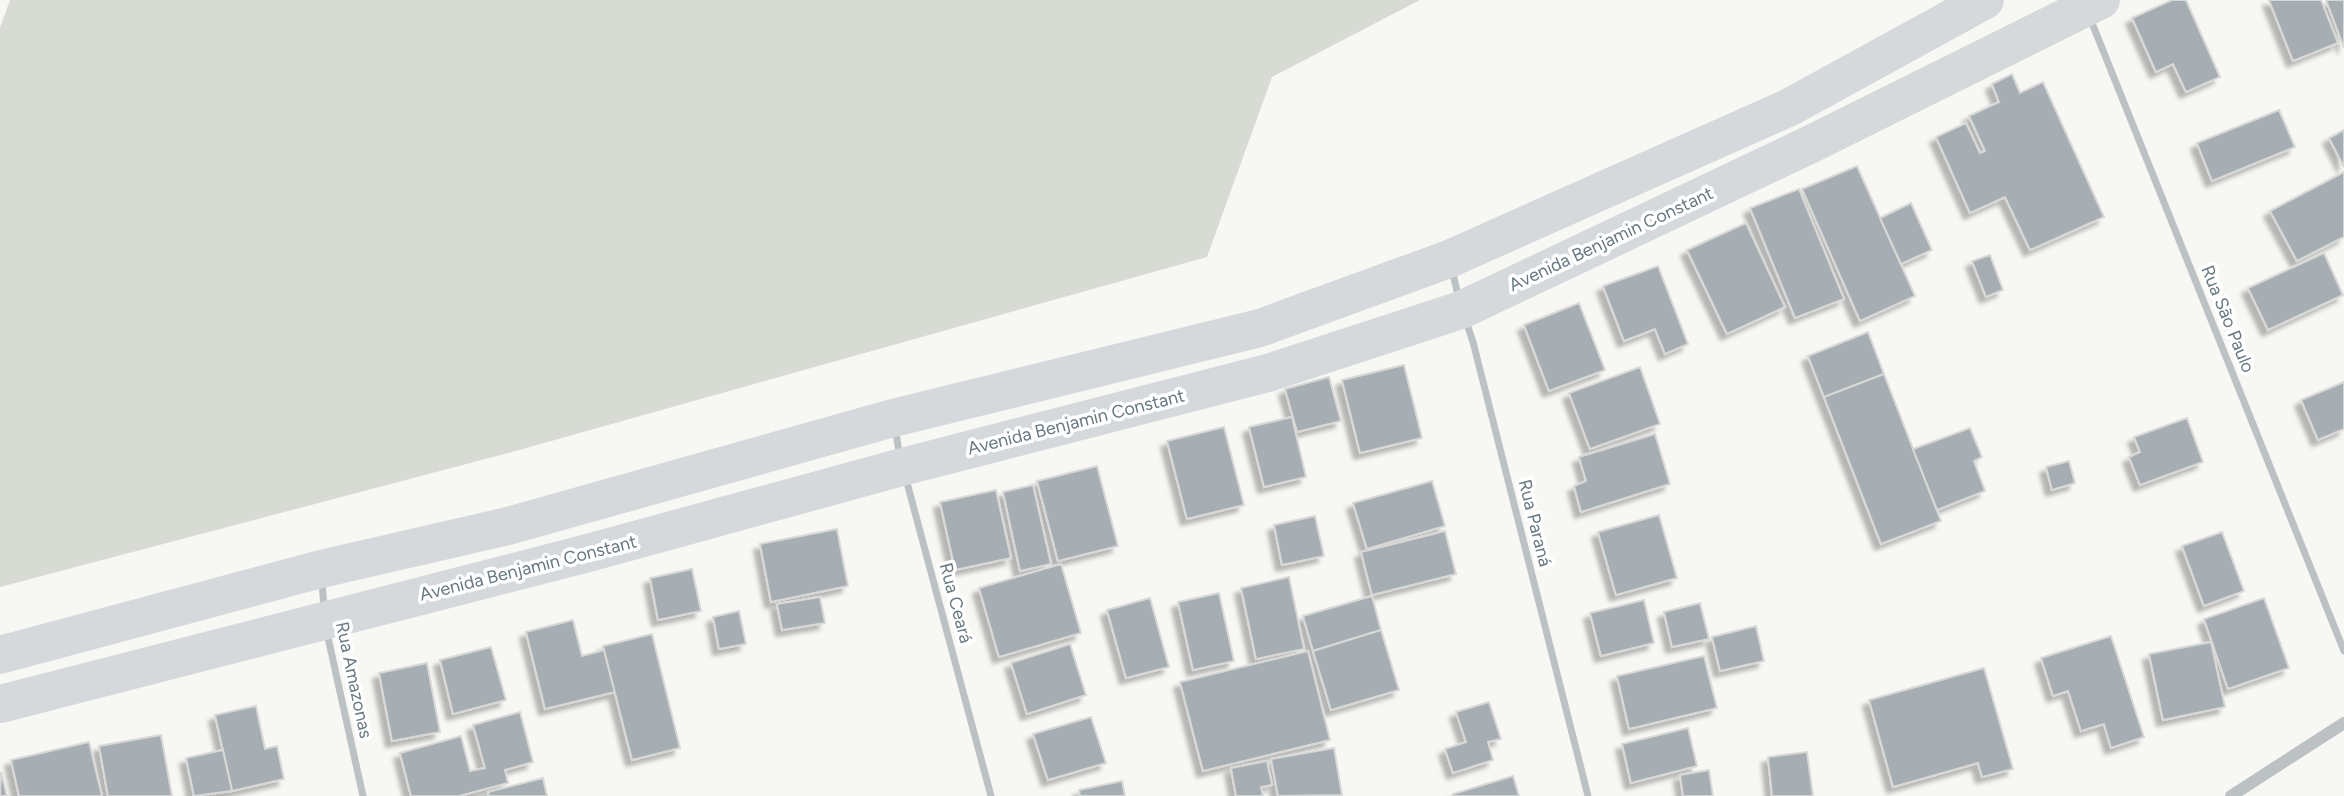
<svg xmlns="http://www.w3.org/2000/svg" width="2344" height="796" font-family="Figtree,sans-serif">
  <style>
    .green { fill: #d7dbd4 }
    .building { fill: #a6aeb3; stroke: #d8d8d7; stroke-width: 2; filter: url(#shadow) }
    .lines { fill: none; stroke-linecap: round; stroke-linejoin: round }
    .minor { stroke: #bcc1c4; stroke-width: 7 }
    .tertiary { stroke: #bcc1c4; stroke-width: 12 }
    .secondary { stroke: #d5d9dc; stroke-width: 38 }
    .labels { text-anchor: middle; dominant-baseline: central; stroke-width: 7; stroke-linejoin: round; paint-order: stroke }
    .street-label { font-size: 18px; fill: #687983; stroke: #fff }
  </style>
  <defs>
    <filter id="shadow"><feDropShadow dx="-6" dy="6" stdDeviation="2" flood-color="#0004"/></filter>
  </defs>
  <rect width="100%" height="100%" fill="#f7f7f4"/>
  <polygon class="green" points="10,0 1420,0 1272,77 1207,257 512,452 0,587 0,28"/>
  <g class="building">
    <polygon points="2172,0 2186,0 2220,77 2186,92 2173,64 2156,72 2132,18"/>
    <polygon points="2269,0 2321,0 2338,43 2293,61"/>
    <polygon points="2326,0 2344,0 2344,48"/>
    <polygon points="2012,74 2020,93 2043,82 2104,217 2030,250 2005,197 1970,213 1936,137 1966,123 1980,153 1985,151 1969,116 1999,102 1992,84"/>
    <polygon points="2279,110 2295,147 2212,181 2197,143"/>
    <polygon points="2344,130 2344,167 2329,138"/>
    <polygon points="1857,166 1915,296 1860,321 1802,189"/>
    <polygon points="2344,172 2344,237 2297,261 2270,211"/>
    <polygon points="1799,189 1844,299 1795,318 1750,208"/>
    <polygon points="1911,203 1932,250 1901,264 1880,218"/>
    <polygon points="1746,223 1785,307 1727,334 1687,250"/>
    <polygon points="2324,253 2343,295 2268,330 2248,288"/>
    <polygon points="1990,255 2003,290 1986,297 1972,261"/>
    <polygon points="1658,266 1688,344 1665,354 1655,329 1624,341 1603,286"/>
    <polygon points="1579,303 1605,370 1549,391 1524,325"/>
    <polygon points="1868,332 1884,374 1824,397 1808,356"/>
    <polygon points="1404,365 1422,438 1360,453 1342,380"/>
    <polygon points="1640,367 1660,424 1590,449 1569,393"/>
    <polygon points="1884,374 1941,521 1881,544 1824,397"/>
    <polygon points="1329,377 1341,421 1297,432 1285,389"/>
    <polygon points="2344,382 2344,429 2318,440 2301,400"/>
    <polygon points="1292,417 1306,477 1264,487 1249,427"/>
    <polygon points="2187,418 2203,462 2140,485 2129,457 2140,452 2134,437"/>
    <polygon points="1224,427 1244,505 1187,519 1167,441"/>
    <polygon points="1970,428 1982,457 1974,461 1985,491 1937,510 1913,449"/>
    <polygon points="1655,434 1670,484 1581,512 1574,486 1586,481 1579,457"/>
    <polygon points="2069,461 2075,483 2052,490 2046,467"/>
    <polygon points="1097,466 1118,546 1058,561 1037,481"/>
    <polygon points="1432,481 1445,526 1367,549 1353,503"/>
    <polygon points="1033,485 1051,564 1020,571 1003,492"/>
    <polygon points="996,490 1011,558 955,570 940,502"/>
    <polygon points="1659,515 1677,578 1616,595 1598,532"/>
    <polygon points="1315,516 1324,556 1282,565 1274,525"/>
    <polygon points="837,529 848,586 771,602 760,544"/>
    <polygon points="1445,531 1456,574 1372,595 1361,552"/>
    <polygon points="2222,532 2244,591 2204,606 2182,546"/>
    <polygon points="1061,564 1081,633 999,657 979,588"/>
    <polygon points="692,569 701,611 658,620 650,578"/>
    <polygon points="1289,577 1304,649 1256,659 1241,588"/>
    <polygon points="1219,593 1234,661 1193,670 1178,602"/>
    <polygon points="1372,596 1381,630 1313,651 1303,616"/>
    <polygon points="820,597 825,623 782,630 777,604"/>
    <polygon points="1150,598 1169,667 1126,678 1107,610"/>
    <polygon points="2264,598 2289,668 2228,689 2204,619"/>
    <polygon points="1644,600 1654,643 1601,656 1590,613"/>
    <polygon points="1700,603 1709,639 1672,647 1664,612"/>
    <polygon points="739,611 746,644 719,649 713,617"/>
    <polygon points="573,620 582,656 604,650 615,692 545,709 526,632"/>
    <polygon points="1756,626 1764,661 1720,671 1712,637"/>
    <polygon points="1381,630 1399,690 1331,710 1313,651"/>
    <polygon points="652,634 680,748 632,760 603,646"/>
    <polygon points="2111,636 2144,737 2111,748 2104,724 2081,731 2068,691 2053,696 2041,658"/>
    <polygon points="2211,642 2225,707 2163,720 2149,654"/>
    <polygon points="1070,644 1086,695 1027,714 1011,663"/>
    <polygon points="491,647 506,700 453,714 440,660"/>
    <polygon points="1308,651 1330,740 1203,771 1180,682"/>
    <polygon points="1704,656 1717,708 1629,729 1617,676"/>
    <polygon points="427,663 440,732 392,741 379,673"/>
    <polygon points="1984,668 2013,769 1982,777 1978,763 1893,787 1869,700"/>
    <polygon points="1489,702 1501,739 1488,742 1493,760 1453,773 1445,749 1466,742 1456,712"/>
    <polygon points="256,706 265,749 277,746 284,779 232,791 215,715"/>
    <polygon points="520,712 533,762 505,770 508,783 459,796 411,796 400,753 461,736 470,771 485,768 473,725"/>
    <polygon points="1091,717 1106,763 1048,780 1033,734"/>
    <polygon points="1688,728 1697,766 1631,783 1622,744"/>
    <polygon points="161,735 172,796 108,796 99,746"/>
    <polygon points="89,742 102,796 19,796 11,760"/>
    <polygon points="1334,748 1342,795 1278,796 1271,759"/>
    <polygon points="223,750 232,791 194,796 186,758"/>
    <polygon points="1807,752 1813,796 1772,796 1768,757"/>
    <polygon points="1267,761 1272,785 1261,787 1263,796 1236,796 1231,768"/>
    <polygon points="1709,770 1713,796 1683,796 1680,775"/>
    <polygon points="1,772 7,796 0,796"/>
    <polygon points="1513,776 1519,796 1453,796 1453,794"/>
    <polygon points="543,778 547,796 489,796 488,792"/>
    <polygon points="1122,781 1125,796 1080,796 1079,790"/>
  </g>
  <g class="lines">
    <g class="minor">
      <polyline points="2090,18 2344,651"/>
      <polyline points="1452,270 1459,299"/>
      <polyline points="1466,321 1473,342 1588,796"/>
      <polyline points="895,428 900,457"/>
      <polyline points="906,479 991,796"/>
      <polyline points="322,580 324,610"/>
      <polyline points="327,633 363,796"/>
    </g>
    <polyline class="tertiary" points="2231,796 2344,723"/>
    <g class="secondary">
      <polyline points="0,655 321,569 508,526 893,418 1260,328 1449,259 1790,107 1985,0"/>
      <polyline points="0,704 588,553 902,467 1268,373 1461,310 1805,147 2101,0"/>
    </g>
  </g>
  <g class="labels">
    <g class="street-label">
      <text transform="translate(1611 239) rotate(-25)">Avenida Benjamin Constant</text>
      <text transform="translate(2228 319) rotate(68)">Rua São Paulo</text>
      <text transform="translate(1076 422) rotate(-14)">Avenida Benjamin Constant</text>
      <text transform="translate(1535 523) rotate(76)">Rua Paraná</text>
      <text transform="translate(528 568) rotate(-14)">Avenida Benjamin Constant</text>
      <text transform="translate(956 603) rotate(75)">Rua Ceará</text>
      <text transform="translate(354 680) rotate(78)">Rua Amazonas</text>
    </g>
  </g>
</svg>
